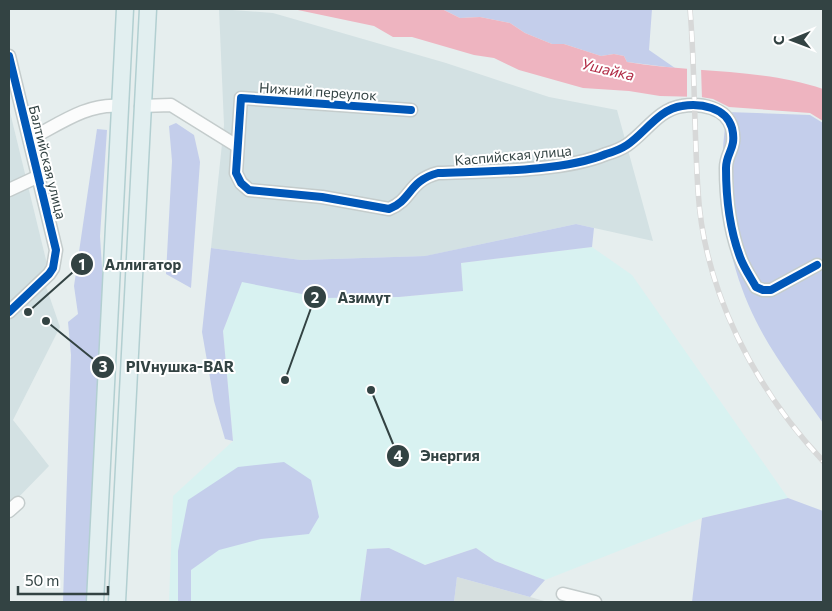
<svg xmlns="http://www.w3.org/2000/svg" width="832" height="611" font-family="Commissioner,sans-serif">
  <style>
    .residential { fill: #d3e1e3 }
    .commercial { fill: #d8f2f1 }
    .industrial { fill: #d6dfdf }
    .green { fill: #c4ceeb }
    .water { fill: #eeb4c0 }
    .pier { fill: #e6eeee }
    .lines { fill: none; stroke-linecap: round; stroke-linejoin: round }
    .minor-casing { stroke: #c4cccc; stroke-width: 15 }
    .major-casing { stroke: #b2cfd1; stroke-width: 19 }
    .minor { stroke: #fbfcfc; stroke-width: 12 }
    .major { stroke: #e2eff0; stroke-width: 16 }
    .rail-casing { stroke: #d7d8d8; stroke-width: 5.5 }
    .rail { stroke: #fff; stroke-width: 4; stroke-dasharray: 11; stroke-linecap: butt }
    .cycleway-casing { stroke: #fff; stroke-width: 11 }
    .cycleway { stroke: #0057b8; stroke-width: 8 }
    .labels { text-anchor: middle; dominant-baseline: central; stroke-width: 4; stroke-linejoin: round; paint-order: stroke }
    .street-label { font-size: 14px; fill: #334343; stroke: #fff }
    .water-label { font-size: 15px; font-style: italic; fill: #b12a44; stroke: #fff }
    .leader { fill: none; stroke: #334343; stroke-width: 2 }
    .callout-dot { fill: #334343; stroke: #fff; stroke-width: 2 }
    .mark-label { font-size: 15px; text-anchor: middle; font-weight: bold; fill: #fff }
    .callout-label { font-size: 15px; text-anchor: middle; font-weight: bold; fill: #334343; stroke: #fff; stroke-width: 4; stroke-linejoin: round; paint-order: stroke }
  </style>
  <rect width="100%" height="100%" fill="#e6eeee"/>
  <g class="residential">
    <polygon points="219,9 273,13 446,63 549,97 617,110 653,241 576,224 426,256 301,260 211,248 224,125"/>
    <polygon points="9,108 47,264 41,272 60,327 13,420 49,466 9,507"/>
  </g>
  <polygon class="commercial" points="592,247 632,275 788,498 702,518 545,580 495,561 476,548 424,565 389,548 367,549 360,602 169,602 173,496 233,441 223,331 242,281 322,298 399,297 462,291 461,263"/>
  <polygon class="industrial" points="457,577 530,597 548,602 454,602"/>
  <g class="green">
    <polygon points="442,9 652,9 649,50 675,68 627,62 624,56 614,54 601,56 564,44 552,44 525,33 510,23 480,17 460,18"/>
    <path d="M727 112 810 115 823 123V423C800 390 774 357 756 321 723 255 716 184 727 112Z"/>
    <polygon points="176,123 194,135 200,162 191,288 166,274 172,161 169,126"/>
    <polygon points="97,129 107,130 100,236 104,298 88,602 63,602 71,355 68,322 78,314 74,286"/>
    <polygon points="576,224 594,228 592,247 461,263 463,291 399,297 322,298 242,282 223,331 233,441 225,439 214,401 202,332 211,248 301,260 425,256"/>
    <polygon points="284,462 311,480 319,517 309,534 261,539 219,550 191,570 191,602 178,602 178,551 188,500 238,467"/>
    <polygon points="788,498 823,511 823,602 692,602 702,518"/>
    <polygon points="389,548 425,565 476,548 495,561 545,580 530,597 457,577 454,602 360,602 367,549"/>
  </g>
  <path class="water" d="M293 9H442L460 18 480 17 510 23 525 33 552 44H564L601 56 614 54 624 56 627 62C692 73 761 68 823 89V121L810 113 729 107 713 99 701 97 660 96 629 91 583 88 519 70 494 58 474 55 412 37H393L374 26Z"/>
  <polygon class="pier" points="687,66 701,67 702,100 687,98"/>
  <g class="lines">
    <defs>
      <g id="minor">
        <polyline points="9,56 56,250 53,268 49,274 9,312"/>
        <polyline points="141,106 171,105 237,146"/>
        <path d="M411 110 241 98 236 173 241 183 249 190 322 197 389 209C412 200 408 181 438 173 486 171 563 172 606 154 613 152 621 149 627 145 645 133 659 109 682 106 700 103 726 107 732 128 737 149 726 152 726 168 726 197 730 230 740 257 744 268 751 278 756 287L763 290H771L817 265"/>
        <path d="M30 139C58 125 87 103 119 106"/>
        <polyline points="9,190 39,176"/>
        <polyline points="9,511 18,503"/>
        <polyline points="563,594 595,602"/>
      </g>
      <g id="major">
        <polyline points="95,602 125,9"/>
        <polyline points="117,602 148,9"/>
      </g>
    </defs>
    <use href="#minor" class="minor-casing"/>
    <use href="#major" class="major-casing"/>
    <use href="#minor" class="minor"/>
    <use href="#major" class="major"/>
    <defs>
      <path id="rail" d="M690 9C695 69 694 130 698 191 704 291 755 389 823 461"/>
    </defs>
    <use href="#rail" class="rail-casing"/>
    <use href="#rail" class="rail"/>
    <defs>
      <g id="cycleway">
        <polyline points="9,56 56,250 53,268 49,274 9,312"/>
        <path d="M411 110 241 98 236 173 241 183 249 190 322 197 389 209C412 200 408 181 438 173 486 171 563 172 606 154 613 152 621 149 627 145 645 133 659 109 682 106 700 103 726 107 732 128 737 149 726 152 726 168 726 197 730 230 740 257 744 268 751 278 756 287L763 290H771L817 265"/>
      </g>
    </defs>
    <use href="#cycleway" class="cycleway-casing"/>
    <use href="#cycleway" class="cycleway"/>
  </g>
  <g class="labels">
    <g class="street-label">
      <text transform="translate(318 91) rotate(4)">Нижний переулок</text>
      <text transform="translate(513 155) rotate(-5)">Каспийская улица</text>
      <text transform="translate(48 162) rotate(76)">Балтийская улица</text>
    </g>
    <g class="water-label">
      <text transform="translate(608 69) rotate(13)">Ушайка</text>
    </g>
  </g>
  <path class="leader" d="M28 312L82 264M285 380L315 297M46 321L103 367M371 390L398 456"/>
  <g class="callout-dot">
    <circle cx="28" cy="312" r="5"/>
    <circle cx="285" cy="380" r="5"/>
    <circle cx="46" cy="321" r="5"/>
    <circle cx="371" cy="390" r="5"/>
    <circle cx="82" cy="264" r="12"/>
    <circle cx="315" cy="297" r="12"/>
    <circle cx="103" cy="367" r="12"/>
    <circle cx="398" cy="456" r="12"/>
  </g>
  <g class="mark-label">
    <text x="82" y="270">1</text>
    <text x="315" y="303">2</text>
    <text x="103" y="372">3</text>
    <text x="398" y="461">4</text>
  </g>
  <g class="callout-label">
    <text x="143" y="270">Аллигатор</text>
    <text x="364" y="303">Азимут</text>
    <text x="180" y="372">PIVнушка-BAR</text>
    <text x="450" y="461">Энергия</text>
  </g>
  <rect width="832" height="611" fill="none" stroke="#334343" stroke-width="20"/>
  <g transform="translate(792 40) rotate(269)" stroke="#ffffff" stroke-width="4" paint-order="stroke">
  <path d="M0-4L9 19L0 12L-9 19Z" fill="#334343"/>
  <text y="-8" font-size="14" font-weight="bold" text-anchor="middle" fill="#334343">С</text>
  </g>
  <path d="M18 586v8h90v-8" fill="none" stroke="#334343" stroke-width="2.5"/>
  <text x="25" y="586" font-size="15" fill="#334343" stroke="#ffffff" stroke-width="4" paint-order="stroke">50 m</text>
</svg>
